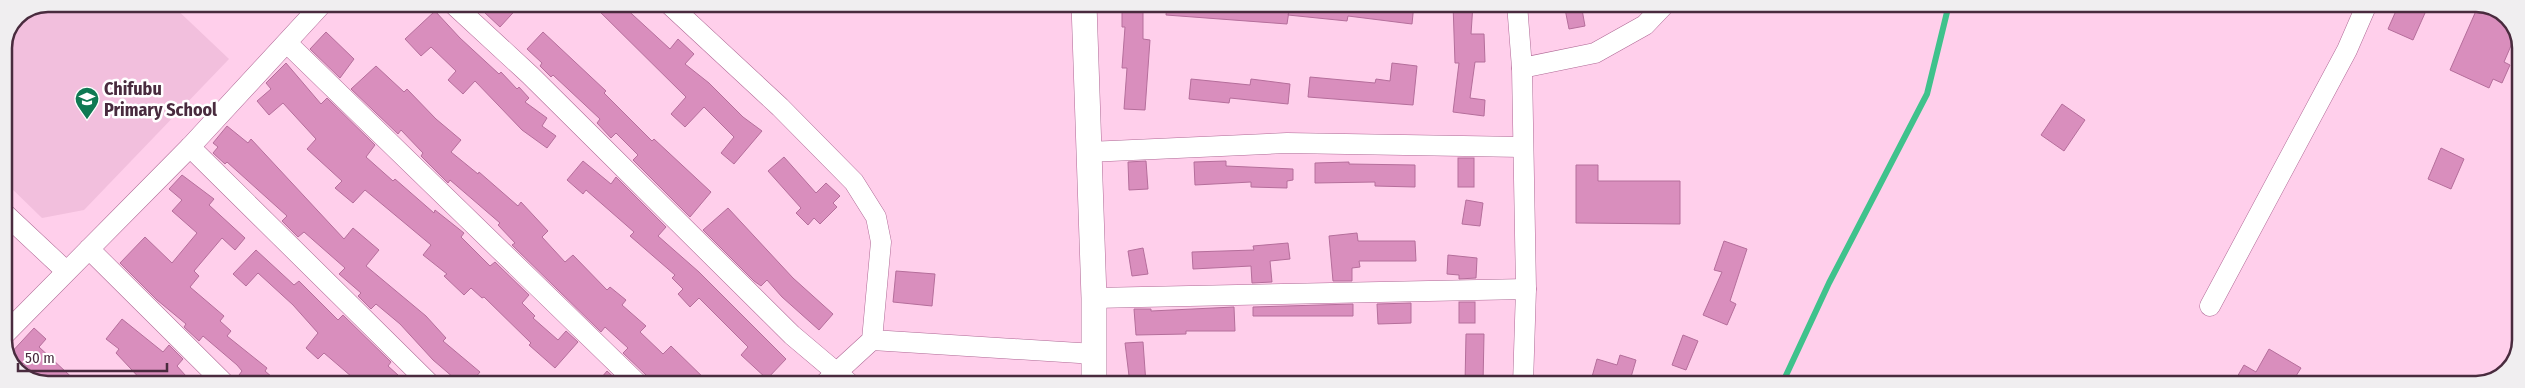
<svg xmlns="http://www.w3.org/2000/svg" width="2525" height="388" font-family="'Fira Sans Condensed',sans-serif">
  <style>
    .built { fill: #f2bfdd }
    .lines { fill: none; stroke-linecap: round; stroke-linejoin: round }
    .stream { stroke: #3fc28c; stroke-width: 6 }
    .building { fill: #d98ebd; stroke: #b56e9b }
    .minor-casing { stroke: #af6895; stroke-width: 21 }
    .major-casing { stroke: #af6895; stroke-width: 26 }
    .minor { stroke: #fff; stroke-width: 20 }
    .major { stroke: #fff; stroke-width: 25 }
    .labels { text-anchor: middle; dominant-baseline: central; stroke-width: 5; stroke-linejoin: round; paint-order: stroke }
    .poi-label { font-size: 18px; font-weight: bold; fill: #492b3e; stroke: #fff; text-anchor: start }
    .rim { fill: none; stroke: #492b3e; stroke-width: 2.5 }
  </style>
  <rect width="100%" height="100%" fill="#ffcfeb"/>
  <polygon class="built" points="49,4 171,4 229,59 84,210 42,218 4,181 4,49 17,17"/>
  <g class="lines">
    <polyline class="stream" points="1782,384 1829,283 1927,94 1949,4"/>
  </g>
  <g class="building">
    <polygon points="491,4 521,4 500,27 484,12"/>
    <polygon points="592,4 621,4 670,49 678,39 694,54 685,64 709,83 743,117 762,131 734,164 721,153 734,137 704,107 685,127 671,114 686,97"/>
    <polygon points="1122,4 1143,4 1143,39 1150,40 1145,110 1124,109 1127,68 1122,68 1125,27 1122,27"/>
    <polygon points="1167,4 1414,4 1412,24 1348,16 1347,21 1288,15 1289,11 1287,24 1166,15"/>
    <polygon points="1453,4 1473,4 1471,34 1484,34 1485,62 1475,62 1470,98 1485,100 1484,116 1453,112 1459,63 1455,63"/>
    <polygon points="1564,4 1581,4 1585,26 1569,29"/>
    <polygon points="2399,4 2429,4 2413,40 2388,29"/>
    <polygon points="2479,4 2508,17 2516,34 2504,62 2510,65 2502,83 2493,79 2489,88 2450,70"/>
    <polygon points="435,11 460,38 499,74 501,72 517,89 519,87 529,98 525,102 547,118 542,126 556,136 547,148 522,130 475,81 463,94 448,80 456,71 431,47 421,56 405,39"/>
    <polygon points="326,32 354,59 340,78 310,49"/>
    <polygon points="543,32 606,91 604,93 652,141 654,139 711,192 690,217 633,160 638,155 616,133 611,138 597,123 600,119 553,75 551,77 540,66 542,63 527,49"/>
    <polygon points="286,63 321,104 327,98 375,145 366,157 393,181 395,179 434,213 435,210 464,233 461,237 490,266 495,262 529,295 522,303 535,316 533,318 558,340 566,331 578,342 555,368 529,345 531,343 484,297 482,298 471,288 464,295 444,276 447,274 423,255 431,245 365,190 353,203 335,188 342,181 307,149 316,139 283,103 269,115 257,101 271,89 266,83"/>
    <polygon points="1392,63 1417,66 1413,105 1308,97 1310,77 1375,83 1376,79 1390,81"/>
    <polygon points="376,66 404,92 407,89 436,119 461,140 451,152 478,174 479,172 518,206 521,202 548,231 542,237 565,262 573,255 607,290 610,287 626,300 622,305 646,326 640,332 663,354 671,346 710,384 650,384 646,375 623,353 628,348 605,327 601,332 512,245 515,243 498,225 500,223 450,180 448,183 421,156 423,153 401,130 398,134 351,89"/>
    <polygon points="1191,79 1250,85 1251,79 1290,84 1288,104 1230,98 1229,103 1189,99"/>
    <polygon points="2062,104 2085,120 2064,151 2041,135"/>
    <polygon points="227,126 248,143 251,139 344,239 353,228 379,250 366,266 426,316 446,338 443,341 480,372 470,384 461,384 433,360 400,324 376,304 371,309 358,296 361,293 339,274 345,268 304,232 298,237 282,221 287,216 227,162 225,164 213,153 218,147 213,143"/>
    <polygon points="2441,148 2464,159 2451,189 2428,179"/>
    <polygon points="784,157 816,193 826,183 840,196 833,203 837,207 820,224 814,218 808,225 796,213 801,208 768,171"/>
    <rect x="1458" y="158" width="16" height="29"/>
    <polygon points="583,161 611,184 616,177 666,227 658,236 699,272 786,359 767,379 741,355 748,347 699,298 690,307 678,294 683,289 672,278 675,275 630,236 634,232 586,190 583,194 567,180"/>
    <polygon points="1146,161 1148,189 1129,190 1128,162"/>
    <polygon points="1226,161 1226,166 1293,169 1293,180 1287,181 1287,188 1251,187 1251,182 1195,185 1194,162"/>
    <polygon points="1349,162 1349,164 1415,165 1415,187 1375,186 1375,182 1315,183 1315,163"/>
    <polygon points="1576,165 1598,165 1598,181 1680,181 1680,224 1576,223"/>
    <polygon points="182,175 214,199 209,205 245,238 235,250 222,238 194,271 199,276 190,287 224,316 220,321 231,331 227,336 267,368 265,371 280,384 237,384 236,379 242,371 237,365 203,336 199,341 184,327 186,324 157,300 120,263 145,237 172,263 197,233 172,211 182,200 169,189"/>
    <polygon points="1466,200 1483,203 1480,226 1462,224"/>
    <polygon points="728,208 793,278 833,314 819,330 782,297 767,280 761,286 754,281 703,230"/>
    <polygon points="1357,233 1358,241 1415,241 1416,261 1359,261 1360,267 1352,268 1352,281 1333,281 1329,236"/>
    <polygon points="1724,241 1747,249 1730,301 1736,304 1727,325 1703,315 1722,272 1714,270"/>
    <polygon points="1288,243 1290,259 1270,261 1272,282 1252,283 1251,266 1193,269 1192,252 1254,250 1253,246"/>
    <polygon points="1143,248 1148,274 1132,276 1128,251"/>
    <polygon points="256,250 294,285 299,281 338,320 343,315 391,362 388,366 408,384 345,384 352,377 324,353 318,359 306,348 318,333 293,305 258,273 246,286 233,274"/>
    <polygon points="1448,255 1477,258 1476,278 1459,279 1459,275 1447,274"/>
    <polygon points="896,271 935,274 932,306 893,302"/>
    <rect x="1459" y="302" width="16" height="21"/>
    <polygon points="1411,303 1411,323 1378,324 1377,304"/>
    <polygon points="1353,304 1353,316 1253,316 1253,307"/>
    <polygon points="1234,307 1235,331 1186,331 1186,334 1136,335 1134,309 1151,309 1151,311"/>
    <polygon points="122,319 163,352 169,345 183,359 177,366 186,376 178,384 145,384 116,353 119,349 106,339"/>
    <polygon points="34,328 46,339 39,347 79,384 46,384 23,363 16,370 9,355"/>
    <polygon points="1466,334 1484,334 1483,384 1465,384"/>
    <polygon points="1683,335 1698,341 1686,370 1672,365"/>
    <polygon points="1143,342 1146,384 1130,384 1125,343"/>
    <polygon points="2269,349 2301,368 2291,384 2233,384 2244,365 2256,372"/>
    <polygon points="1620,355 1636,360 1629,384 1590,384 1597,359 1617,365"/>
    <polygon points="607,371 621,384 596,384"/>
  </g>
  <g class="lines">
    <defs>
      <g id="minor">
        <polyline points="453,4 530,75 792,335 850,384"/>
        <polyline points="669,4 780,107 854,182 876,217 881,242 872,340 824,384"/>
        <polyline points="1517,4 1522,68 1526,289 1523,384"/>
        <polyline points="287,43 638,384"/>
        <polyline points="1522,68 1595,53 1645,25 1665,4"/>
        <polyline points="190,147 430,384"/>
        <polyline points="1088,152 1287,143 1522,147"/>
        <polyline points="4,213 66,271"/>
        <polyline points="89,249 225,384"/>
        <polyline points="1094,298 1526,289"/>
        <polyline points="2210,306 2347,50 2367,4"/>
        <polyline points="4,335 190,147 322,4"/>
        <polyline points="872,340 1095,354"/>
      </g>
      <polyline id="major" points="1084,4 1094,298 1094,384"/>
    </defs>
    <use href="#minor" class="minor-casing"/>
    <use href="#major" class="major-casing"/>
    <use href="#minor" class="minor"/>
    <use href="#major" class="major"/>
  </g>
  <defs>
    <symbol id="school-pin" viewBox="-11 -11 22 30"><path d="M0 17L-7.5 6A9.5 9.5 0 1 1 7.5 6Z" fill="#0f7953" stroke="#fff"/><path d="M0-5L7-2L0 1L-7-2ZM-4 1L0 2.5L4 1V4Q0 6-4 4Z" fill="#fff"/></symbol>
  </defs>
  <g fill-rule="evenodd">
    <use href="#school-pin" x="73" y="85" width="28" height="38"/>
  </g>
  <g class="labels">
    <g class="poi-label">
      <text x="104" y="89">Chifubu<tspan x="104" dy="21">Primary School</tspan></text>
    </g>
  </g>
  <path d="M0 0H2525V388H0ZM48 12H2476A36 36 0 0 1 2512 48V340A36 36 0 0 1 2476 376H48A36 36 0 0 1 12 340V48A36 36 0 0 1 48 12Z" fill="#f0eef0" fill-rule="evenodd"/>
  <path class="rim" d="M48 12H2476A36 36 0 0 1 2512 48V340A36 36 0 0 1 2476 376H48A36 36 0 0 1 12 340V48A36 36 0 0 1 48 12Z"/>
  <path d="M18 363v8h149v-8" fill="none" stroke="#492b3e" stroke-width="2.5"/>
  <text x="25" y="363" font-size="15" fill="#492b3e" stroke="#ffffff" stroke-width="4" paint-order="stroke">50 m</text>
</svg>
